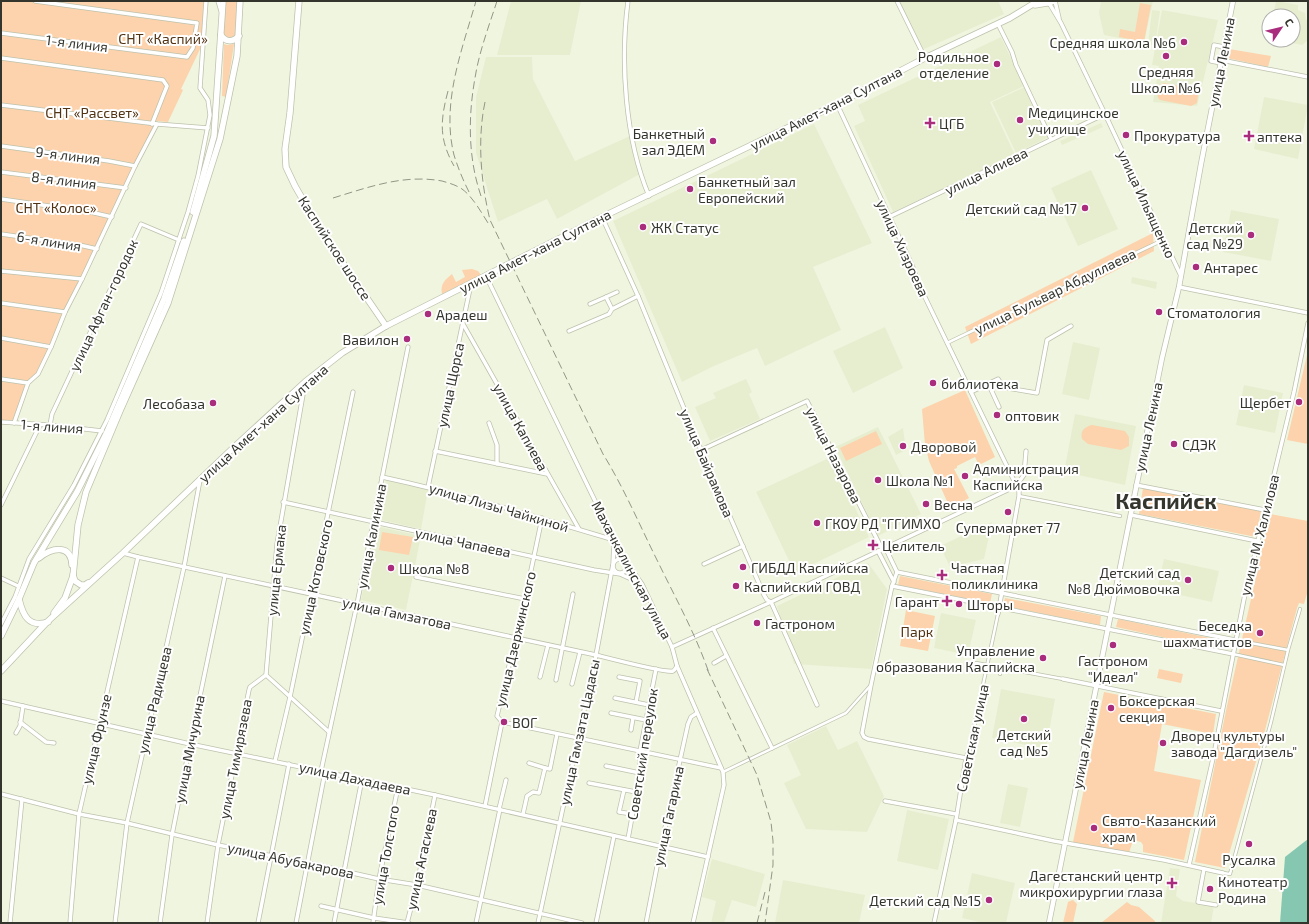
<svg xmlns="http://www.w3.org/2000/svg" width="1309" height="924" font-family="'Exo 2',sans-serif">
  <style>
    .built { fill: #e7eed0 }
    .green { fill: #fcd3ac }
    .water { fill: #85c7b1 }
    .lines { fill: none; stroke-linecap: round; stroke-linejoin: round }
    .pedestrian-casing { stroke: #bdc2ad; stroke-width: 4 }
    .minor-casing { stroke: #bdc2ad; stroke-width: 5 }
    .tertiary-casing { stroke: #bdc2ad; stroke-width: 6 }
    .primary-casing { stroke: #bdc2ad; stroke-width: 7 }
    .pedestrian { stroke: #fff; stroke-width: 2.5 }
    .minor { stroke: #fff; stroke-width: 3.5 }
    .tertiary { stroke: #fff; stroke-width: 4.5 }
    .primary { stroke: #fff; stroke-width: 5.5 }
    .rail { stroke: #929687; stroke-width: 1; stroke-dasharray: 8 4; stroke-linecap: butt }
    .poi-dot { fill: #a92c7d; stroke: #fff; stroke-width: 1.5 }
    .labels { text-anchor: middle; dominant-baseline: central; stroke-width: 4; stroke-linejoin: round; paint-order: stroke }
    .park-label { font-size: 14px; fill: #523414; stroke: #fff }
    .poi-label { font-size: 14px; fill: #34362e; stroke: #fff; text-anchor: start }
    .street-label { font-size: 14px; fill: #34362e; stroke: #fff }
    .town-label { font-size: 22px; font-weight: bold; fill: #34362e; stroke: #fff }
  </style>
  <rect width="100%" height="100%" fill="#f0f5df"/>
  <g class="built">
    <polygon points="511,1 581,1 570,55 497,55"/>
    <polygon points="900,1 998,1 1004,14 922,50 902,8"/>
    <polygon points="1101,1 1153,1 1144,43 1104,35 1099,13"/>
    <polygon points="1276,1 1298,5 1298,10 1305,13 1306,20 1308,20 1308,40 1302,45 1277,40 1293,40 1293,16 1273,16"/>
    <polygon points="1152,10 1160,11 1155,46 1148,44"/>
    <polygon points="1162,10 1218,20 1197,106 1153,102 1159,66 1152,65"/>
    <polygon points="1001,37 1024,86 990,102 1015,155 893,212 854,126 865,121 858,105"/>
    <polygon points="486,57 532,57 533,79 575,161 632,135 640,174 557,219 547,199 498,222 476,153 476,97"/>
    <polygon points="1025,87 1049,137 1016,153 992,102"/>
    <polygon points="1264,97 1308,105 1298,159 1254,149"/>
    <polygon points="1101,123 1103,127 1062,145 1060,141"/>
    <polygon points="814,124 872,243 813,267 841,330 765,366 757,348 714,366 682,382 613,221"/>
    <polygon points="1091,170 1118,229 1078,246 1051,188"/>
    <polygon points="1231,210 1279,219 1271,261 1223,252"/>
    <polygon points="1132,277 1157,282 1156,289 1131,283"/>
    <polygon points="885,327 903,368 853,393 833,351"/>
    <polygon points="1073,342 1100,348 1089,400 1062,394"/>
    <polygon points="746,379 752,392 749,394 760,419 710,441 695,407 716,398 713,393"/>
    <polygon points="1244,385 1283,393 1275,433 1236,425"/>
    <polygon points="1075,414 1136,426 1125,485 1064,472"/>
    <polygon points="878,427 921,514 878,536 835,447"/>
    <polygon points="903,428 906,450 896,455 888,437"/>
    <polygon points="831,457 869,537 795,573 756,492"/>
    <polygon points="386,480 428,490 421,529 377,519"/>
    <polygon points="992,522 984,559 950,567 940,546"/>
    <polygon points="376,526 421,536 406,610 361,600"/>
    <polygon points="1164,559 1219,571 1212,602 1157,590"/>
    <polygon points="868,563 887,589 871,669 794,664 777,606"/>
    <polygon points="941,613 976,620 968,655 934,648"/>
    <polygon points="1001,689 1055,699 1046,749 992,738"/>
    <polygon points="826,726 838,750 857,741 884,796 867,832 806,829 784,783 801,775 787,745"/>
    <polygon points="1008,784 1028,788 1020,827 1000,823"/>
    <polygon points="907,810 949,819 938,870 897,861"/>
    <polygon points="712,859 765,874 756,907 732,900 724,923 711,923 716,901 702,897"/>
    <polygon points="1170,868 1180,869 1176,896 1183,901 1214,906 1211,923 1161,923"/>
    <polygon points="972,873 1015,883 1006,923 984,923 962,918"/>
    <polygon points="783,880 865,895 859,923 775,923"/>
  </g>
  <g class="green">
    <polygon points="1,1 204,2 201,47 181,89 183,90 168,122 156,121 42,364 38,372 28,380 12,425 1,424"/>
    <polygon points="225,1 238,1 235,35 230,40 223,35"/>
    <polygon points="1140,3 1151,5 1144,42 1119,37 1120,29 1135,32"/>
    <polygon points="224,44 227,45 234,44 226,97 222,96"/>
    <polygon points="1229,49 1271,56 1268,67 1227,58"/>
    <polygon points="1164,83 1194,89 1198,95 1197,103 1191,106 1160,100 1158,98 1157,91 1160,85"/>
    <polygon points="1153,233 1154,251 971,344 965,327"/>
    <path d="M472 269 478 271 481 275 442 294C440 284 445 280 452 274L456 282 465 277 462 270Z"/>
    <polygon points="1308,351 1308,444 1287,440"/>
    <polygon points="965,390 995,457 979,465 975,457 957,466 957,468 954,469 969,498 950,508 929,461 925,445 922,409"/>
    <path d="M1092 425 1125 431 1129 437V446L1121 450 1088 444 1082 439C1080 431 1084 427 1092 425Z"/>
    <polygon points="876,431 882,444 846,461 840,448"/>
    <polygon points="1143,488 1261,511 1256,537 1139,514"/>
    <polygon points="1270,514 1308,521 1308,590 1304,604 1299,603 1297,608 1264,734 1225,868 1195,862 1227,706"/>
    <polygon points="382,532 413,537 409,555 379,550"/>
    <polygon points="900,576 992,594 990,603 898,585"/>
    <polygon points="1005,598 1101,616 1100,625 1003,606"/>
    <polygon points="906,610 935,616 928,651 900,646"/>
    <polygon points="1118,619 1215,639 1213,648 1116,627"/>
    <polygon points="1159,669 1183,674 1181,683 1157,678"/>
    <polygon points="1104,692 1216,714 1213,734 1162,724 1154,771 1201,780 1184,860 1143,852 1143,845 1141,842 1133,840 1129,853 1073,842"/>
    <polygon points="1073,900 1077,904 1073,923 1063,923 1068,902 1070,901"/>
    <polygon points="1127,902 1131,905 1139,907 1155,921 1155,923 1101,923"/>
  </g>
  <polygon class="water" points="1308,839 1308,923 1280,923 1285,857"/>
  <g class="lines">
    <defs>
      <g id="pedestrian">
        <polyline points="947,343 1163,240"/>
        <polyline points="1019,496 1120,516"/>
        <polyline points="1235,640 1288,650"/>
        <polyline points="1233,654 1284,665"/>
        <polyline points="976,663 1063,679"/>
        <polyline points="1000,674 1001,669"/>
        <polyline points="969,751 998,614"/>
        <polyline points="723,772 846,713 871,685"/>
        <polyline points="1223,873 1230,874 1271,722 1288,650 1300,609"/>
      </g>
      <g id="minor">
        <polyline points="218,1 221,11"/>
        <path d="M628 1C620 62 625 139 649 196"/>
        <polyline points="897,1 925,58"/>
        <polyline points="1055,1 1059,18"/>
        <polyline points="1049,3 1061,23 1105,114 1181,276"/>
        <polyline points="998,24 1012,52 1016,65 1051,139"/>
        <polyline points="1,33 187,57 193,48 197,23 35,1"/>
        <polyline points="1,58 163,80 167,86 152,124"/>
        <polyline points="1221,60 1308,77"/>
        <polyline points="1221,63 1211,61 1214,45 1224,47"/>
        <polyline points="837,104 912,265 921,289 1019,491 1019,496 998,614"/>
        <polyline points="1,105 157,124 208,128"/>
        <polyline points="1,146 109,161 135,166"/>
        <polyline points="1,172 126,188"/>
        <polyline points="1,199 90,212 112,217"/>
        <polyline points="602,217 638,296 701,450 764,595 767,600 771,602 817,705"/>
        <polyline points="889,217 1105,114"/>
        <polyline points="1,234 84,246 97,249"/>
        <polyline points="1,271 82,279"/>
        <polyline points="486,276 614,540 626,562 642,584 672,647 677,666 723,772 724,785 693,923"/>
        <polyline points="1179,287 1308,313"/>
        <polyline points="617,292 606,297 612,309 638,296"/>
        <polyline points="1,303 65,312"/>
        <polyline points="590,304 606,297"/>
        <polyline points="463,324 579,529"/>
        <polyline points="569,331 609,314 612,309"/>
        <polyline points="1,338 51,347"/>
        <polyline points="1,379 28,383"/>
        <polyline points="305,383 277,544 266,675 329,732"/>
        <polyline points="988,383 999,407"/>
        <polyline points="971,392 998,379 1002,385 1007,388 1037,393 1047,340 1071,326"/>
        <polyline points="1,422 50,425 102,431"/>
        <polyline points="14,423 28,383 38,374 51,347 65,312 82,279 135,166 157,124"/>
        <polyline points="489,423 497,445 497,464"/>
        <polyline points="50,425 52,414 141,224 179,240"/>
        <polyline points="701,450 807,401 882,549"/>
        <polyline points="435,451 547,474"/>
        <path d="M382 477C461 494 537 517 614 540"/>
        <polyline points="1136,485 1265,510"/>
        <polyline points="428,487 471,284"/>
        <polyline points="283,502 594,570 620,574 640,583"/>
        <polyline points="1,505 40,425"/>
        <polyline points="1131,515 1257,541"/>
        <polyline points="885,547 897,572 892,586 871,685 862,733 864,737 868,739 966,758"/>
        <polyline points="878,551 894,582"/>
        <path d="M123 553 138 557 596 655C608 658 665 673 673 671 675 670 675 669 677 666"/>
        <circle cx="620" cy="566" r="7"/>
        <polyline points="704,564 743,546"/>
        <polyline points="897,572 1235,640"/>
        <polyline points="416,577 525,599"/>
        <polyline points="1,578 18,586"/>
        <polyline points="892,586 1233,654"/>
        <polyline points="1,624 15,597 29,559 74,485 107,420 161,293 188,212 198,176 210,115 208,100 200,88 206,1"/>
        <polyline points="713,628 772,748"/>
        <polyline points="672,647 771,602 1016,486 1024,475 1026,451"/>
        <polyline points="714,663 726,656"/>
        <polyline points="540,677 548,645"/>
        <polyline points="619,677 640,681 636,702"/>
        <polyline points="1063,679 1221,711"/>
        <polyline points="556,680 573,594"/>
        <polyline points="572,684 580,652"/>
        <polyline points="615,698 649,705"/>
        <polyline points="1,701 190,744 435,795 708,857"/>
        <polyline points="611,713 646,720"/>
        <polyline points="20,722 46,742 54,743"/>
        <polyline points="502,722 721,768"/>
        <polyline points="631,730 633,718"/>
        <polyline points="16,733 20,726 23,706"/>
        <polyline points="275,761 290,697 353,392"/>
        <polyline points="529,763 545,768"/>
        <polyline points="606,766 640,773"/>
        <polyline points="321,771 357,604 408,347"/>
        <polyline points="589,783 636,792"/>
        <polyline points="624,790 619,812 632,814"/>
        <polyline points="1,794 79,814 127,823 218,845 308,863 379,879 417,885 582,923"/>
        <polyline points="885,801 956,814"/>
        <polyline points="485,806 502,722 497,716 525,599 542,518"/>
        <polyline points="499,809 506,780"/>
        <polyline points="523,814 527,796 533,792 539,793 545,768 550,769 557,734"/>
        <polyline points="956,820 1054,841 1164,860 1223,873"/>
        <polyline points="628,839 640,773 640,751 656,669"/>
        <polyline points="1189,865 1214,754 1244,599 1294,392 1308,323"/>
        <polyline points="1204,869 1198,902 1216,905"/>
        <polyline points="321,906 374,918 409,923"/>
        <polyline points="10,923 22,799"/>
        <polyline points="70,923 79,814 138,557"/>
        <polyline points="115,923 127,823 184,567 200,480"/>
        <polyline points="160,923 172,835 190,744 225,576"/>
        <polyline points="207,923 218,845 249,690 250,687 266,675"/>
        <polyline points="258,923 289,764"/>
        <polyline points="296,923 325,772"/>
        <polyline points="334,923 362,779"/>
        <polyline points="373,923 379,879 398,787"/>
        <polyline points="407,923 417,885 435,795"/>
        <polyline points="476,923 500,809"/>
        <polyline points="538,923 596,655 613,564 614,541"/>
        <polyline points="596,923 614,836"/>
        <polyline points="646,923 661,846 688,724 691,717 697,713"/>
        <polyline points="934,923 956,820 966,758 969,751"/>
      </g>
      <polyline id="tertiary" points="1049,923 1162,358 1179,287 1201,164 1233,1"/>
      <g id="primary">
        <polyline points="299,1 290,113 285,149 286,167 295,186 321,231 386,326"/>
        <polyline points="1046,1 1049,3 1054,1"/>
        <polyline points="1035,5 1047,3"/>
        <path d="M221 35C226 43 233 42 239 36"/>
        <polyline points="193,212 214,136 223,1"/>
        <path d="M39 558C51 548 71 543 72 565"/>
        <polyline points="73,575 75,581 81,585 85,585 88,583"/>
        <path d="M19 599C23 616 29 628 48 622"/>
        <polyline points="54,613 65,598 73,576 78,525 86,492 120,411 168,303 220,139 237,56 240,1"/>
        <polyline points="1,636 19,599 34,563 77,492 107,432 164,299 184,241"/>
        <polyline points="1,671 47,622 123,553 231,450 305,382 342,353 386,326 602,217 837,104 925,58 1010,18 1038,1"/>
      </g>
    </defs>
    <use href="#pedestrian" class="pedestrian-casing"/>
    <use href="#minor" class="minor-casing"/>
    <use href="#tertiary" class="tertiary-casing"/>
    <use href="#primary" class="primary-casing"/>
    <use href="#pedestrian" class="pedestrian"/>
    <use href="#minor" class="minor"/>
    <use href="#tertiary" class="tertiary"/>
    <use href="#primary" class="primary"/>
    <g class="rail">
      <path d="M448 91C440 121 439 139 454 166"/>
      <path d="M485 102C477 140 481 183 490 220L603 454C624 488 640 526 658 562 676 599 696 635 709 673"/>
      <path d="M469 192C463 180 458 168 454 155 441 103 462 50 476 1"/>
      <path d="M481 196C468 158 468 117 475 78 479 52 489 26 497 1"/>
      <path d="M333 198C369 187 404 174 442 181 449 183 456 185 462 189 473 197 481 212 488 223"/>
      <polyline points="707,669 757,775 771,822 773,841 773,865 765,923"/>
      <polyline points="757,923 765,892"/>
    </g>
  </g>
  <g class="poi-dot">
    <circle cx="1184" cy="42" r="4"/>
    <circle cx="1166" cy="56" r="4"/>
    <circle cx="997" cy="64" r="4"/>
    <circle cx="1020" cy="120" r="4"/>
    <path d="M928 117h4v4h4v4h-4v4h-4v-4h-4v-4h4z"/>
    <circle cx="1126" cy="135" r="4"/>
    <path d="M1247 130h4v4h4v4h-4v4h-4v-4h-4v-4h4z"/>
    <circle cx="713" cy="141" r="4"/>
    <circle cx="690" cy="189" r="4"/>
    <circle cx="1085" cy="208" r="4"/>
    <circle cx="643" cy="227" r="4"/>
    <circle cx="1251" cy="235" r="4"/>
    <circle cx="1196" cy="267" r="4"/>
    <circle cx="1159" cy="312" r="4"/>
    <circle cx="428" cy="314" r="4"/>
    <circle cx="407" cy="339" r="4"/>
    <circle cx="933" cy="383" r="4"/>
    <circle cx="1299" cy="402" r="4"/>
    <circle cx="213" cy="403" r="4"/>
    <circle cx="997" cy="415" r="4"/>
    <circle cx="1174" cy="444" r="4"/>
    <circle cx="903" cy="446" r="4"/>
    <circle cx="965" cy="476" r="4"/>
    <circle cx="878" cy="480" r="4"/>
    <circle cx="926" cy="504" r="4"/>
    <circle cx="1008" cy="512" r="4"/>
    <circle cx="817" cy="523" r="4"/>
    <path d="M871 539h4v4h4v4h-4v4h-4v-4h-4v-4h4z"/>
    <circle cx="743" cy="567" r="4"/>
    <circle cx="391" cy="568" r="4"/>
    <path d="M940 569h4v4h4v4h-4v4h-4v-4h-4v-4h4z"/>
    <circle cx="1188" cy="580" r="4"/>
    <circle cx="736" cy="586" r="4"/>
    <path d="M945 595h4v4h4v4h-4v4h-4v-4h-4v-4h4z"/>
    <circle cx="959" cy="604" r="4"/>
    <circle cx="757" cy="623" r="4"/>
    <circle cx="1260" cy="633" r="4"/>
    <circle cx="1113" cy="645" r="4"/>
    <circle cx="1043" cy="658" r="4"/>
    <circle cx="1111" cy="708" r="4"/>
    <circle cx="1024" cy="719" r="4"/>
    <circle cx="504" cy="722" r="4"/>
    <circle cx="1163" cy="743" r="4"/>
    <circle cx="1094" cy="828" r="4"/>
    <circle cx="1249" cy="844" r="4"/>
    <path d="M1170 877h4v4h4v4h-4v4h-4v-4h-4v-4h4z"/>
    <circle cx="1210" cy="889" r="4"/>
    <circle cx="989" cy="900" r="4"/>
  </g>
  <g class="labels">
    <g class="park-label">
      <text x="163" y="38">СНТ «Каспий»</text>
      <text x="92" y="112">СНТ «Рассвет»</text>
      <text x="56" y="207">СНТ «Колос»</text>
      <text x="917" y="631">Парк</text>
    </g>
    <g class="poi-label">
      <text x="1176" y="42" text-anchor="end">Средняя школа №6</text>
      <text x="989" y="56" text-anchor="end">Родильное<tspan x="989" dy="16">отделение</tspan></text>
      <text x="1166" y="71" text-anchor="middle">Средняя<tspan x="1166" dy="16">Школа №6</tspan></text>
      <text x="1028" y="112">Медицинское<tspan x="1028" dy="16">училище</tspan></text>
      <text x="939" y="123">ЦГБ</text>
      <text x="705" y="133" text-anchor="end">Банкетный<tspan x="705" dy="16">зал ЭДЕМ</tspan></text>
      <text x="1134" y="135">Прокуратура</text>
      <text x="1257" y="136">аптека</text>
      <text x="698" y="181">Банкетный зал<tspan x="698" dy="16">Европейский</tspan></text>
      <text x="1077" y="208" text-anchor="end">Детский сад №17</text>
      <text x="651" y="227">ЖК Статус</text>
      <text x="1243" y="227" text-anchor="end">Детский<tspan x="1243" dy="16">сад №29</tspan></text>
      <text x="1204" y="267">Антарес</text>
      <text x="1167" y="312">Стоматология</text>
      <text x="436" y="314">Арадеш</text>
      <text x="399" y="339" text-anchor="end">Вавилон</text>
      <text x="941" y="383">библиотека</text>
      <text x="1291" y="402" text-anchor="end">Щербет</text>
      <text x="205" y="403" text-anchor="end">Лесобаза</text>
      <text x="1005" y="415">оптовик</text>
      <text x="1182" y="444">СДЭК</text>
      <text x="911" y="446">Дворовой</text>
      <text x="973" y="468">Администрация<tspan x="973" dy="16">Каспийска</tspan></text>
      <text x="886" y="480">Школа №1</text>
      <text x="934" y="504">Весна</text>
      <text x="825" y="523">ГКОУ РД "ГГИМХО</text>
      <text x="1008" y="527" text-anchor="middle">Супермаркет 77</text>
      <text x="882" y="545">Целитель</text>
      <text x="751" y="567">ГИБДД Каспийска</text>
      <text x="951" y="567">Частная<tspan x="951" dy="16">поликлиника</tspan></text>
      <text x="399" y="568">Школа №8</text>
      <text x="1180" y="572" text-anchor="end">Детский сад<tspan x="1180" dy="16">№8 Дюймовочка</tspan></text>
      <text x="744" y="586">Каспийский ГОВД</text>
      <text x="939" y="601" text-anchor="end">Гарант</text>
      <text x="967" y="604">Шторы</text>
      <text x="765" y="623">Гастроном</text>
      <text x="1252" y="625" text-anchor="end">Беседка<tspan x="1252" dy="16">шахматистов</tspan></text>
      <text x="1035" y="650" text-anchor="end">Управление<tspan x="1035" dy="16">образования Каспийска</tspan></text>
      <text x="1113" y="660" text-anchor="middle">Гастроном<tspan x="1113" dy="16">"Идеал"</tspan></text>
      <text x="1119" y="700">Боксерская<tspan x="1119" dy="16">секция</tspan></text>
      <text x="512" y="722">ВОГ</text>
      <text x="1024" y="734" text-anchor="middle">Детский<tspan x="1024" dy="16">сад №5</tspan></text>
      <text x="1171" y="735">Дворец культуры<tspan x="1171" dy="16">завода "Дагдизель"</tspan></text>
      <text x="1102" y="820">Свято-Казанский<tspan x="1102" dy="16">храм</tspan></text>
      <text x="1249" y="859" text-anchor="middle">Русалка</text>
      <text x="1163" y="875" text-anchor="end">Дагестанский центр<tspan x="1163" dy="16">микрохирургии глаза</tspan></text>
      <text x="1218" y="881">Кинотеатр<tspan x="1218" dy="16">Родина</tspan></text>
      <text x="981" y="900" text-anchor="end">Детский сад №15</text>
    </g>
    <g class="street-label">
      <text transform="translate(77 43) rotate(7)">1-я линия</text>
      <text transform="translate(1221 62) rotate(-79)">улица Ленина</text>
      <text transform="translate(826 108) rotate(-27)">улица Амет-хана Султана</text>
      <text transform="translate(68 155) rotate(7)">9-я линия</text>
      <text transform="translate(986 171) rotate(-26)">улица Алиева</text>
      <text transform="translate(64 180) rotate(7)">8-я линия</text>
      <text transform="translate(1147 204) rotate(65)">улица Ильященко</text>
      <text transform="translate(49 241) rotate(9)">6-я линия</text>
      <text transform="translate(335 248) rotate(57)">Каспийское шоссе</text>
      <text transform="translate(903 248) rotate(65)">улица Хизроева</text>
      <text transform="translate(535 251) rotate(-27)">улица Амет-хана Султана</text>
      <text transform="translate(1055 291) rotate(-26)">улица Бульвар Абдуллаева</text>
      <text transform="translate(103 305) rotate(-65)">улица Афган-городок</text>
      <text transform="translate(450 385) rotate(-78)">улица Щорса</text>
      <text transform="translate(263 423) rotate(-42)">улица Амет-хана Султана</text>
      <text transform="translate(52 426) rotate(4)">1-я линия</text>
      <text transform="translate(521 427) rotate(61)">улица Капиева</text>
      <text transform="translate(1148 427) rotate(-78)">улица Ленина</text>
      <text transform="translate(834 455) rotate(63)">улица Назарова</text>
      <text transform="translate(707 463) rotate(67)">улица Байрамова</text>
      <text transform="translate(499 507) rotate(16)">улица Лизы Чайкиной</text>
      <text transform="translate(1259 535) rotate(-76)">улица М. Халилова</text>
      <text transform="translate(371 536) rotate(-79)">улица Калинина</text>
      <text transform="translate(463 542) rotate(12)">улица Чапаева</text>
      <text transform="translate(276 570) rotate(-84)">улица Ермака</text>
      <text transform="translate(632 570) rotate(62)">Махачкалинская улица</text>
      <text transform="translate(315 577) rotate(-78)">улица Котовского</text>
      <text transform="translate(397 613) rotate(12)">улица Гамзатова</text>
      <text transform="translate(515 639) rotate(-77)">улица Дзержинского</text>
      <text transform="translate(154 700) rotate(-77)">улица Радищева</text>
      <text transform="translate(579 732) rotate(-78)">улица Гамзата Цадасы</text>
      <text transform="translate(972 738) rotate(-78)">Советская улица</text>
      <text transform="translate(96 739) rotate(-77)">улица Фрунзе</text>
      <text transform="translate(1085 744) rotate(-79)">улица Ленина</text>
      <text transform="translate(189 749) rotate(-79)">улица Мичурина</text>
      <text transform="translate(642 754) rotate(-81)">Советский переулок</text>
      <text transform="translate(235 759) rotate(-79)">улица Тимирязева</text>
      <text transform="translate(355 778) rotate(12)">улица Дахадаева</text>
      <text transform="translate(668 816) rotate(-78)">улица Гагарина</text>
      <text transform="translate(385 855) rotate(-80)">улица Толстого</text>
      <text transform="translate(421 859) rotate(-78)">улица Агасиева</text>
      <text transform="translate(291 860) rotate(12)">улица Абубакарова</text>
    </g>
    <g class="town-label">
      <text x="1166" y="500">Каспийск</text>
    </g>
  </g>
  <rect width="1309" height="924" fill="none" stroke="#34362e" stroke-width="4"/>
  <g transform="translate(1281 28) rotate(55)"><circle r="19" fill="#ffffff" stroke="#aeafab"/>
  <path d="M0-3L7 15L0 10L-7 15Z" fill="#a92c7d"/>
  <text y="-6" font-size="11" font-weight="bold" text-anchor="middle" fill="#34362e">С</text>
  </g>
</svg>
